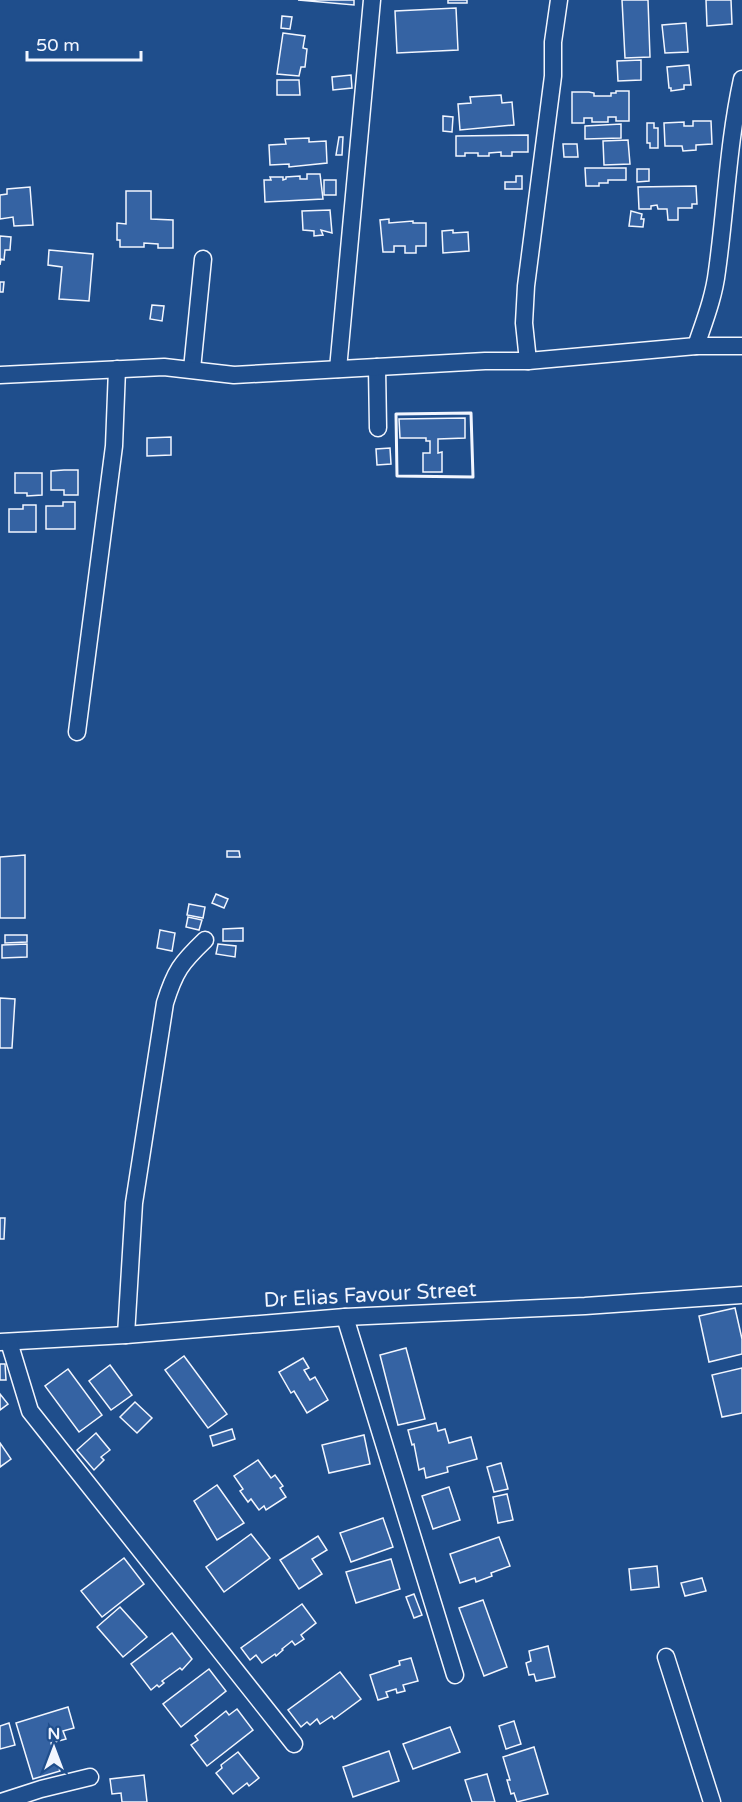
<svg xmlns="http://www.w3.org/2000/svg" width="742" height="1802" font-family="'Varela Round',sans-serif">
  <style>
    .building { fill: #3563a3; stroke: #f2f6ff; stroke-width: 1.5 }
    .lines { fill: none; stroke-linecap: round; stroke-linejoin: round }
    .minor-casing { stroke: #f2f6ff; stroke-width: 19 }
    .minor { stroke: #1f4e8c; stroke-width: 16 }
    .wall { stroke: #f2f6ff; stroke-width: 3 }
    .labels { text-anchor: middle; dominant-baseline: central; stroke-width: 4.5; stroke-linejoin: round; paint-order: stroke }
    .street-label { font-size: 21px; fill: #f2f6ff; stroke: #1f4e8c }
  </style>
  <rect width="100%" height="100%" fill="#1f4e8c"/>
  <g class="building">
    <polygon points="298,0 354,0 354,5"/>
    <rect x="448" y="0" width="19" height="3"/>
    <polygon points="622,0 648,0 650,57 625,58"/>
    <polygon points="706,0 731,0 732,24 707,26"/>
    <polygon points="456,8 458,50 397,53 395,11"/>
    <polygon points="282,16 292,17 290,29 281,28"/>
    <polygon points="686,23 688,52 665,53 662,25"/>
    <polygon points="283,33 305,36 303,48 307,49 305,67 301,67 299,76 277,74"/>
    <polygon points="641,60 641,80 618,81 617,61"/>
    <polygon points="689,65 691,85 684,85 684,89 671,91 671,88 669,88 667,67"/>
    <polygon points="351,75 352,88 333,90 332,77"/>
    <polygon points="277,80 299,80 300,95 277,95"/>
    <polygon points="616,91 629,91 629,121 616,121 616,117 608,117 608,122 592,122 592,118 584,118 584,123 572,123 572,92 589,92 594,93 594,96 611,96 611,93 616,93"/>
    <polygon points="501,95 502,103 512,102 514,125 460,130 458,104 471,103 470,97"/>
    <polygon points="443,116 453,117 452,132 443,131"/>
    <polygon points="693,121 711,121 712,144 696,145 696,150 683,151 682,146 665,146 664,123 684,122 684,126 693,126"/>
    <polygon points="647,123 654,123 654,128 658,128 658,148 650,148 650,143 647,143"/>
    <polygon points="621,124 621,138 585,139 585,126"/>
    <polygon points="528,135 528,152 512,152 512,156 501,156 501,152 489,153 489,156 478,156 478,153 465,153 465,156 456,156 456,136"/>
    <polygon points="339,137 343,137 342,155 336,155"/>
    <polygon points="309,138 309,142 326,141 327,163 289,167 289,164 270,165 269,145 286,144 285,139"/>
    <polygon points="628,140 630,164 604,165 603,141"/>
    <polygon points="563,144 577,144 578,157 564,157"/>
    <polygon points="585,168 626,168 626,180 608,180 608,183 599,183 599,186 586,186"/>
    <polygon points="637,169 649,169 649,181 637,182"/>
    <polygon points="307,174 320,174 323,199 265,202 264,180 271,180 270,177 283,177 283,180 286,179 286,177 300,176 300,179 307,179"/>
    <polygon points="516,176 522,176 522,189 505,189 505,182 516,182"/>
    <rect x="324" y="180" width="12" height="15"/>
    <polygon points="696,186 697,204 692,204 692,208 678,208 678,220 668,220 667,209 658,209 657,205 651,206 651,209 639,209 638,187"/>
    <polygon points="30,187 33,225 14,226 13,217 0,219 0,195 7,194 7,189"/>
    <polygon points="126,191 151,191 151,219 173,220 173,248 158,248 158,244 144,243 144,247 120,247 120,240 117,240 117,223 126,224"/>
    <polygon points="330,210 332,233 321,230 323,235 314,236 314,231 303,230 302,211"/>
    <polygon points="631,211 642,214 641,219 644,219 643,227 629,226"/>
    <polygon points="389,219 389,223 413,221 413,223 426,223 426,246 416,246 416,253 405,253 405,246 394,246 394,252 383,252 380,220"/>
    <polygon points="453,230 453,233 468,232 469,251 443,253 442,231"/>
    <polygon points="0,236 11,237 10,250 5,250 4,260 1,259 0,265"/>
    <polygon points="49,250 93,254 89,301 59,299 62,267 48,265"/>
    <polygon points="0,282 4,282 3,292 0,292"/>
    <polygon points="152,305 164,306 162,321 150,319"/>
    <polygon points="465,418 465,438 438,439 438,453 442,452 442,472 423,472 423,453 430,453 430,441 426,441 426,438 400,438 399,419"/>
    <polygon points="171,437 171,455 147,456 147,438"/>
    <polygon points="390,448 391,464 377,465 376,449"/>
    <polygon points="64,470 78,470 78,495 64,495 64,490 51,490 51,471"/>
    <polygon points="15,473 42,473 42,495 27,496 27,493 15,493"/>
    <polygon points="63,502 75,502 75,529 46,529 46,506 63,506"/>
    <polygon points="23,505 36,505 36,532 9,532 9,509 23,509"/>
    <polygon points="227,851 239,851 240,857 227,857"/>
    <polygon points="25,855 25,918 0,918 0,857"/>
    <polygon points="216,894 228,899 224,908 212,903"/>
    <polygon points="189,904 205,907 203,918 187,915"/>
    <polygon points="188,917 202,920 199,930 186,927"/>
    <polygon points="243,928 243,941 223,941 223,929"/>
    <polygon points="160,930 175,933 172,951 157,948"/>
    <polygon points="5,935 27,935 27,942 5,943"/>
    <polygon points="27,944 27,957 2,958 2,945"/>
    <polygon points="218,944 236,946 235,957 216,954"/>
    <polygon points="0,998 15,999 12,1048 0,1048"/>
    <polygon points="0,1218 5,1218 4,1239 0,1239"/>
    <polygon points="735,1308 742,1339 742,1354 709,1362 699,1316"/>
    <polygon points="406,1348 425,1419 398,1425 380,1355"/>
    <polygon points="184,1356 227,1414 208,1428 165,1370"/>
    <polygon points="303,1358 309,1368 304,1370 310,1380 315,1377 328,1400 307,1413 294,1391 291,1393 279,1372"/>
    <polygon points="0,1364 5,1364 6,1380 0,1380"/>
    <polygon points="110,1365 132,1395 111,1410 89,1381"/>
    <polygon points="742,1368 742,1413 722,1417 712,1375"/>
    <polygon points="68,1369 102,1415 79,1432 45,1386"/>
    <polygon points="0,1394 8,1404 0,1410"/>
    <polygon points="135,1402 152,1418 137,1433 120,1417"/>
    <polygon points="436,1423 438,1431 445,1429 449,1443 471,1437 477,1459 447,1467 448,1472 426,1478 424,1468 419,1470 414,1444 412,1445 408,1430"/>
    <polygon points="232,1429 235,1439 213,1446 210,1436"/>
    <polygon points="96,1433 110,1450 101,1457 104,1460 94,1470 77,1450"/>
    <polygon points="364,1435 370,1464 329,1473 322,1445"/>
    <polygon points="0,1443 11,1459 0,1467"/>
    <polygon points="258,1460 271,1478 275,1475 283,1486 280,1488 286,1497 266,1510 264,1506 259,1510 251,1499 248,1502 240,1491 243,1489 234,1476"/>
    <polygon points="501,1463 508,1489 494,1492 487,1467"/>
    <polygon points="217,1485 244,1523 217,1540 194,1501"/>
    <polygon points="449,1487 460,1520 433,1529 422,1496"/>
    <polygon points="507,1494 513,1520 498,1523 493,1497"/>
    <polygon points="383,1518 393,1547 351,1562 340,1533"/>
    <polygon points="251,1534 270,1558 224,1592 206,1567"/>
    <polygon points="318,1536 327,1550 312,1559 322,1574 299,1589 280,1560"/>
    <polygon points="499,1537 510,1566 491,1573 492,1576 476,1582 475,1578 460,1583 450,1554"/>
    <polygon points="124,1558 144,1584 102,1617 81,1591"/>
    <polygon points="391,1559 400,1589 356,1603 346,1572"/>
    <polygon points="657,1566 659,1587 631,1590 629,1569"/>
    <polygon points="702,1578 706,1591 685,1596 681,1583"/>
    <polygon points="414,1594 422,1615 414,1618 406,1597"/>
    <polygon points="483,1600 507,1667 484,1676 459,1608"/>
    <polygon points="302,1604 316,1623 301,1635 304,1639 295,1645 292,1641 282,1649 283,1650 276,1656 275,1654 262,1663 256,1655 250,1660 241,1648"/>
    <polygon points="120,1607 147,1637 123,1657 97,1627"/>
    <polygon points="172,1633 192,1659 182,1670 180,1668 162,1681 164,1683 159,1687 157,1685 151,1690 131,1664"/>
    <polygon points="548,1646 555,1677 536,1681 534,1674 529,1675 526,1663 531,1661 529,1651"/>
    <polygon points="411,1658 418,1681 403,1685 405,1691 397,1693 396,1689 386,1692 388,1697 378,1700 370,1675 400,1665 399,1661"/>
    <polygon points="209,1669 226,1691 181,1727 163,1704"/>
    <polygon points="340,1672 361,1699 334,1719 332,1716 320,1724 317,1719 310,1725 307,1722 301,1727 288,1710"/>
    <polygon points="68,1707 74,1728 63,1731 66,1739 51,1743 60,1771 33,1779 16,1723"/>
    <polygon points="237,1709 253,1730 207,1766 191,1745 198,1740 195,1736 226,1711 229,1715"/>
    <polygon points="514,1721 521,1744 506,1749 499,1726"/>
    <polygon points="9,1723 15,1745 0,1749 0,1726"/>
    <polygon points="450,1727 460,1752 413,1769 403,1744"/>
    <polygon points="534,1747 548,1794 517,1802 514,1793 511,1794 507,1780 510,1780 503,1757"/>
    <polygon points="389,1751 399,1781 353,1797 343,1767"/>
    <polygon points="238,1752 259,1778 249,1786 247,1783 233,1794 216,1773 222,1768 221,1765"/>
    <polygon points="487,1774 495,1802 472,1802 465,1780"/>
    <polygon points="144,1775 147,1802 122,1802 121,1793 112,1794 110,1779"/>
  </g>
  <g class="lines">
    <defs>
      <g id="minor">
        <path d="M696 346C704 322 714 297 717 271 726 207 728 143 742 79"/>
        <polyline points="528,361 524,323 526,286 553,76 553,42 559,0"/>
        <polyline points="377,367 378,428"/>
        <polyline points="192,369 203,259"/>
        <polyline points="338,369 372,0"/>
        <polyline points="0,375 164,367 234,375 485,361 528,361 696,346 742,346"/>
        <polyline points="77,732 114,446 117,369"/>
        <polyline points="345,1317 455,1675"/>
        <path d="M126 1335 134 1203 165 1003C175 971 181 963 205 940"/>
        <polyline points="0,1342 126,1335 345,1317 585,1306 742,1295"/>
        <polyline points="9,1342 30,1411 294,1744"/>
        <polyline points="666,1657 712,1802"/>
        <polyline points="1,1802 41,1789 90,1777"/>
      </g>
    </defs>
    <use href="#minor" class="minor-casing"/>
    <use href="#minor" class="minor"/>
    <polygon class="wall" points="471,413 473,477 397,476 396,414"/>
  </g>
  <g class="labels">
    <g class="street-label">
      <text transform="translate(370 1295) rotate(-3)">Dr Elias Favour Street</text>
    </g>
  </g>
  <g transform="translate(54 1748)" stroke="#1f4e8c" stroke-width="4.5" paint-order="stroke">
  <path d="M0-4.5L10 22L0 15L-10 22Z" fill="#f2f6ff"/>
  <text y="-9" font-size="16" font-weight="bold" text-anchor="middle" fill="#f2f6ff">N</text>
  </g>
  <path d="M27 51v9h114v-9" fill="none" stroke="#f2f6ff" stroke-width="3"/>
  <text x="36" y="51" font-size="18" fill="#f2f6ff" stroke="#1f4e8c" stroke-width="4.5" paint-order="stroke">50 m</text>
</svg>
